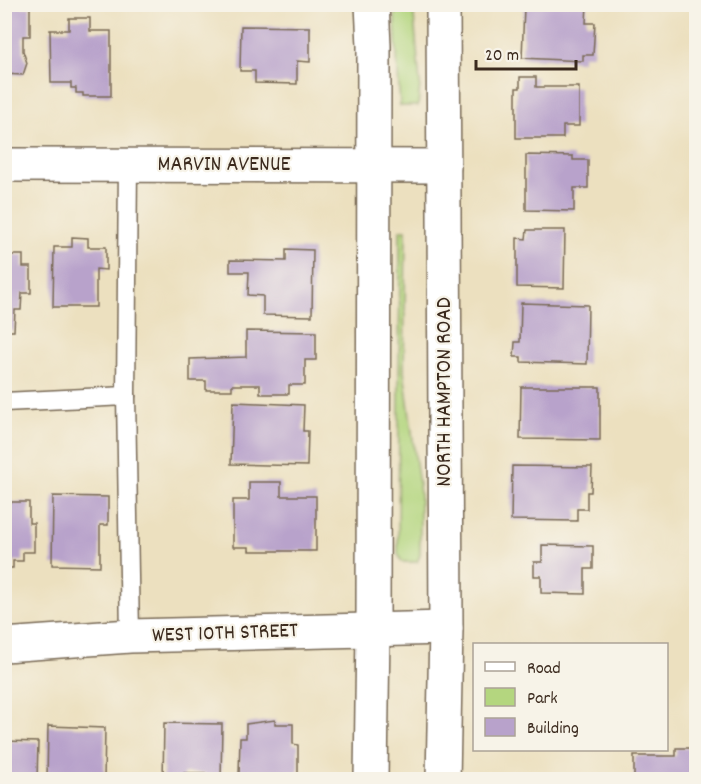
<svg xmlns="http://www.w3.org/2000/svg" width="701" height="784" font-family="Dekko,sans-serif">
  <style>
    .green { fill: #b4d67f; stroke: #78804e; stroke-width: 1.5 }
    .building { fill: #b8a2cb }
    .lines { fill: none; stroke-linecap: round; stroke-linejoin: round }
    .service-casing { stroke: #796a56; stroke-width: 21 }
    .minor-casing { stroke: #796a56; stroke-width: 36 }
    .secondary-casing { stroke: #796a56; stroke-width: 36 }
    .service { stroke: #fff; stroke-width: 18 }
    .minor { stroke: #fff; stroke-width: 33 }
    .secondary { stroke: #fff; stroke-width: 33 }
    .labels { text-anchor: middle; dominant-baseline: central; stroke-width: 4.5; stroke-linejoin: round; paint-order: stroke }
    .street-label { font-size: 22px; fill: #3b2a1e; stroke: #f7f3e8 }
  </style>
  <rect width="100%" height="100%" fill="#f7f3e8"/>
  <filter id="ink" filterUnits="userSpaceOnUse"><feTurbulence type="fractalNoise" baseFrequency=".0167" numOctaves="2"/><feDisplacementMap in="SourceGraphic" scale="12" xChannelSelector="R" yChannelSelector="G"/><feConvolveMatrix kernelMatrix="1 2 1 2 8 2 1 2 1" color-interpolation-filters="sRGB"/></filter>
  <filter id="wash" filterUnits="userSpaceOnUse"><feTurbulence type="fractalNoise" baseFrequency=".008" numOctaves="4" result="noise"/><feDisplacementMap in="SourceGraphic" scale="24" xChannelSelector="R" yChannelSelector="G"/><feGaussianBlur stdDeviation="1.35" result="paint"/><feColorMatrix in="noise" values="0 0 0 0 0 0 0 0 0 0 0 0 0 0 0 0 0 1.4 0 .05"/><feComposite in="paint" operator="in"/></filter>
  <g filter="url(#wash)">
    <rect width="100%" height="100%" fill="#ece0bf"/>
    <g class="green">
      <polygon points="394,5 413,5 420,84 418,106 400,106"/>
      <polygon points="400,230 406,230 404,371 420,493 420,555 417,562 402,562 398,554"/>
    </g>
    <g id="blocks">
      <g class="building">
        <polygon points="520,4 587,4 586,23 595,23 593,55 583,55 583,61 522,58 524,7 520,7"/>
        <polygon points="4,7 30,7 30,36 23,36 23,51 27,63 23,75 4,74"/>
        <polygon points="69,18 90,18 90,31 111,31 111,96 83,96 83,93 76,93 76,88 71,88 71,83 51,83 50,30 69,30"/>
        <polygon points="241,26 310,27 310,62 297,61 297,84 255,83 255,71 240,71"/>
        <polygon points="520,77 536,77 536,87 579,87 579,126 563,126 563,138 516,138 516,88 520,88"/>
        <polygon points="526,155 573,156 573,160 588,160 588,188 574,188 574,211 526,210"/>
        <polygon points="527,230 565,230 564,288 517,287 517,238 526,239"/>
        <polygon points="72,237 88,238 88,247 106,247 106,270 96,269 96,307 53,307 54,247 72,247"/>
        <polygon points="286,249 313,250 312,316 263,315 263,296 248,295 249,272 230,272 230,260 286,261"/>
        <polygon points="4,255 23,255 23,267 31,267 31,293 22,293 21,310 15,310 14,331 4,331"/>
        <polygon points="521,303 588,305 587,364 521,362 521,357 514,357 515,342 520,342"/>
        <polygon points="246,331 316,332 316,360 305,360 305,385 289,385 289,394 260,394 260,385 232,385 232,390 206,390 206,381 190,381 190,359 246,357"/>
        <polygon points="521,387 600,387 600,440 520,439"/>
        <polygon points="233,402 304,405 303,431 308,431 307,466 231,464"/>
        <polygon points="512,466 592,467 591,492 587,492 587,509 577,509 577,521 511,520"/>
        <polygon points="249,482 281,482 281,496 316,496 316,551 249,551 249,547 233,547 233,500 249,500"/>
        <polygon points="53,496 108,497 108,525 100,525 100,566 52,565"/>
        <polygon points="4,502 29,502 29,523 34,523 34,552 23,552 23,561 13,561 13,568 4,568"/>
        <polygon points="542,545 593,546 593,569 585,569 585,594 541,593 541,576 534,576 534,562 542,562"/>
        <polygon points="275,720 275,724 293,724 293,744 298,745 298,775 281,775 281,780 256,780 256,775 239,775 240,738 246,738 246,724"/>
        <polygon points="164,723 222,724 221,780 205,780 205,773 184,773 184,780 163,780"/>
        <polygon points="48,726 105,728 104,780 47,780"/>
        <polygon points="4,741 38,742 37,780 4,780"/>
        <polygon points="676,748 696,748 696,780 634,780 634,756 676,756"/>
      </g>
    </g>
  </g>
  <g filter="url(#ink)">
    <use href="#blocks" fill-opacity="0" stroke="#796a56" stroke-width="1.5"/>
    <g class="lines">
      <defs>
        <g id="service">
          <polyline points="128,165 126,396 130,636"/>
          <polyline points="4,402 126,396"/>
        </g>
        <g id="minor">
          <polyline points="4,165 444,166"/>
          <polyline points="4,645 130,636 446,628"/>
        </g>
        <g id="secondary">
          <polyline points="443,4 446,628 443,780"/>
          <polyline points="371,780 373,629 374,46 372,4"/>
        </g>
      </defs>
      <use href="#service" class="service-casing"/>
      <use href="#minor" class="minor-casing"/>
      <use href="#secondary" class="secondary-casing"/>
      <use href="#service" class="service"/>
      <use href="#minor" class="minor"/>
      <use href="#secondary" class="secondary"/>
    </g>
  </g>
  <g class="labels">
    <g class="street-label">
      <text x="224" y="165">MARVIN AVENUE</text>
      <text transform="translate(445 392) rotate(-90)">NORTH HAMPTON ROAD</text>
      <text transform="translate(225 634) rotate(-2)">WEST 10TH STREET</text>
    </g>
  </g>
  <rect width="701" height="784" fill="none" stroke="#f7f3e8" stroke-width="24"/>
  <rect x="473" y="643" width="195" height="108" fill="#f7f3e8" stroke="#aca397" stroke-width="1.5"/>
  <rect x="485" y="662" width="30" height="9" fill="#ffffff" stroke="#aca397" stroke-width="1.5"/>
  <text x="527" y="673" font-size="18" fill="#3b2a1e">Road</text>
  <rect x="485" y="688" width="30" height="18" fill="#b4d67f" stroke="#aca397" stroke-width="1.5"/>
  <text x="527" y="703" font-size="18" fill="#3b2a1e">Park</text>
  <rect x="485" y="718" width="30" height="18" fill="#b8a2cb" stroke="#aca397" stroke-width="1.5"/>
  <text x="527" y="733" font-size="18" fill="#3b2a1e">Building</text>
  <path d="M476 60v9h100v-9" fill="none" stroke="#3b2a1e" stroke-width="3"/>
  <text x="485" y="60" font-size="18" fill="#3b2a1e" stroke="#f7f3e8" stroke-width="4.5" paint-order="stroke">20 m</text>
</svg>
